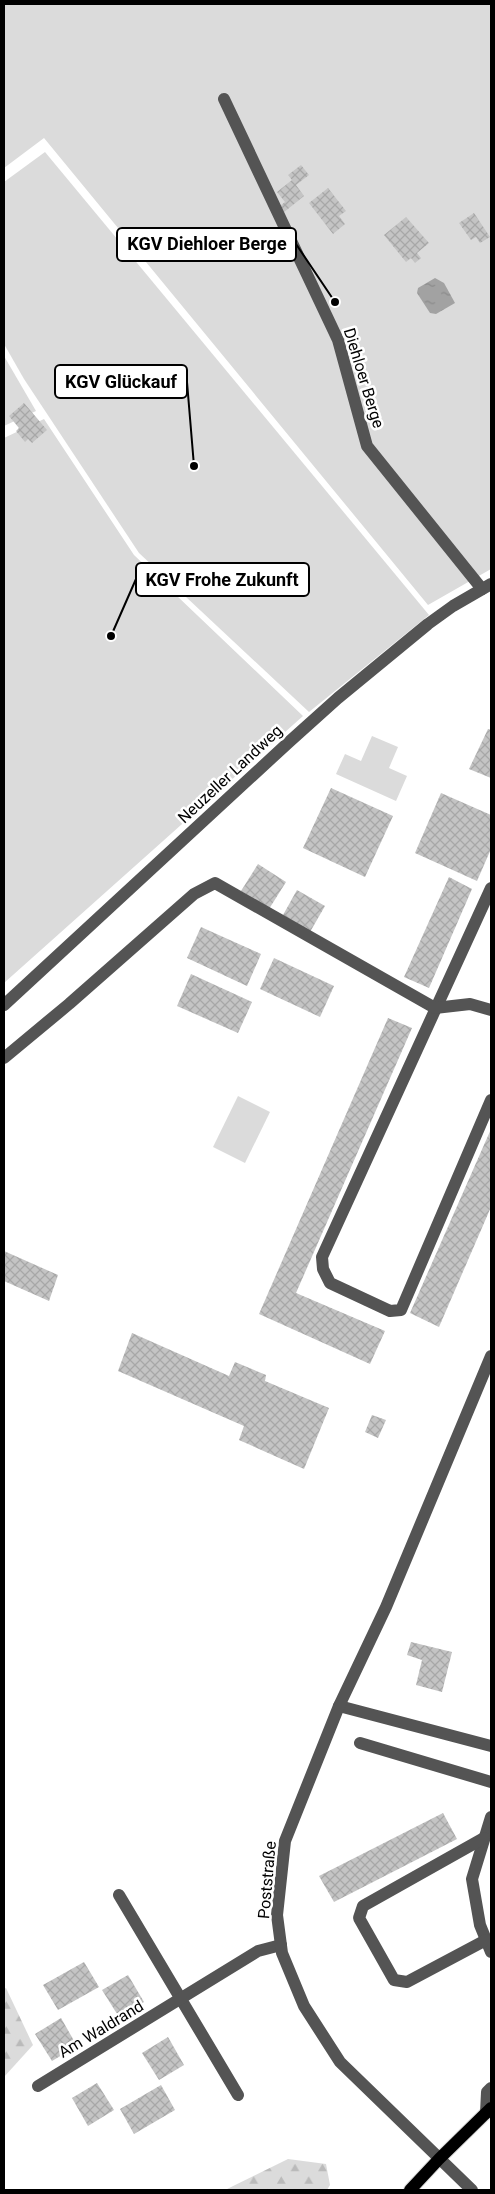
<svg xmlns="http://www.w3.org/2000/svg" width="495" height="2194" font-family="Roboto,sans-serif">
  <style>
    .forest { fill: url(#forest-firs) }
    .green { fill: #dbdbdb }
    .water { fill: url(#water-ripples) }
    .building { fill: url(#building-cross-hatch) }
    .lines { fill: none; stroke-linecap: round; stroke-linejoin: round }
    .major-casing { stroke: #dbdbdb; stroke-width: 14 }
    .minor { stroke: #545454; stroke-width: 12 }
    .major { stroke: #000; stroke-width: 12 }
    .labels { text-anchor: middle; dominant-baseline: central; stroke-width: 5; stroke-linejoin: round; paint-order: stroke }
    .street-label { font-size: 16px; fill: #000; stroke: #fff }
    .leader { fill: none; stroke: #000; stroke-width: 2 }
    .callout-dot { fill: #000; stroke: #fff; stroke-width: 2 }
    .callout { fill: #fff; stroke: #000; stroke-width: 2 }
    .callout-label { font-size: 18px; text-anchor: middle; font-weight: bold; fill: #000 }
  </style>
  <defs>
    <pattern id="forest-firs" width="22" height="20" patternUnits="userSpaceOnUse" patternTransform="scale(1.25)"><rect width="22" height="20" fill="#dbdbdb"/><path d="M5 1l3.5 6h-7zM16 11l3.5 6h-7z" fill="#bababa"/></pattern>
    <pattern id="water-ripples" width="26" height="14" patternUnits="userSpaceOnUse" patternTransform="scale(1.25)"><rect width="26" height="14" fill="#a2a2a2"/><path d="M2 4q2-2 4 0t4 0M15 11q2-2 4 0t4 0" fill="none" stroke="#8a8a8a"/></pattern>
    <pattern id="building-cross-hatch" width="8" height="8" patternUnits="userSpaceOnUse" patternTransform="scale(1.25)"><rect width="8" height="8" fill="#c4c4c4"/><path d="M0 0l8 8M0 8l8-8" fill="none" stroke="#a7a7a7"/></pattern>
  </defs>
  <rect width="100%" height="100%" fill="#fff"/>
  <g class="forest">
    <polygon points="6,1988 33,2045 4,2077 4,1989"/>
    <polygon points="288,2159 326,2164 330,2185 327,2190 225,2190"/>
  </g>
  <g class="green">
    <polygon points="4,4 491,4 491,569 428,605 44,138 4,168"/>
    <polygon points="45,152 429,615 309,712 139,553 24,379 4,344 4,182"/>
    <polygon points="4,356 36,411 4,426"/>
    <polygon points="44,419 134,555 303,716 4,983 4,438"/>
    <polygon points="372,736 398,747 389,768 407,776 396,801 336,774 345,754 361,761"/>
    <polygon points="238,1096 270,1112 245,1163 213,1147"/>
  </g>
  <polygon class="water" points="435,278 444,283 455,303 436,314 430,313 417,293 418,288"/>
  <g class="building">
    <polygon points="301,165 309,175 296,185 304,196 283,213 279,207 285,202 277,192 292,180 288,175"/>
    <polygon points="328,188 346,211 339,216 345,224 333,234 309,203"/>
    <polygon points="474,213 490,237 480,243 476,237 471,240 459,223"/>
    <polygon points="406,217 429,243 417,253 421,258 415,263 411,258 406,262 384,235"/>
    <polygon points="24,403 47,430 32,443 28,439 25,442 16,431 19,428 9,416"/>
    <polygon points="488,729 491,730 491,778 469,769"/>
    <polygon points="331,788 393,816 365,877 303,848"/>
    <polygon points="441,793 491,815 491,849 477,881 415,853"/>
    <polygon points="258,864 286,882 269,909 241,891"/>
    <polygon points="449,877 472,889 429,988 404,977"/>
    <polygon points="297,890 325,906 310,932 283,915"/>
    <polygon points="201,927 261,954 247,986 187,958"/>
    <polygon points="274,958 334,986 320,1017 260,989"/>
    <polygon points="191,974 252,1002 238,1033 177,1006"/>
    <polygon points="388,1018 412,1028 296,1293 385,1331 370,1364 259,1314"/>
    <polygon points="491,1129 491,1207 439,1327 410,1313"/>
    <polygon points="4,1251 58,1275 49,1301 4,1281"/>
    <polygon points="132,1333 229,1376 235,1362 266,1375 265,1381 329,1408 304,1469 239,1440 244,1426 118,1371"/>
    <polygon points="372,1415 386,1420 378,1438 365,1432"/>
    <polygon points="411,1642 452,1652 442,1692 416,1685 422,1660 407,1655"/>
    <polygon points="443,1813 457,1839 334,1902 319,1876"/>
    <polygon points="84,1962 99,1987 58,2010 43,1985"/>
    <polygon points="128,1975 144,2002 119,2017 102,1990"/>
    <polygon points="61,2018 77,2046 52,2061 35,2034"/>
    <polygon points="168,2037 184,2065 159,2080 142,2053"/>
    <polygon points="97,2083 114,2110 88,2126 72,2098"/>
    <polygon points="161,2085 175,2110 134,2134 120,2109"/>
  </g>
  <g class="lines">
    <defs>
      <polyline id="major" points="410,2190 439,2159 491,2108"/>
    </defs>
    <use href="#major" class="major-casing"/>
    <g class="minor">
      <polyline points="224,99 338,340 367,446 482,589"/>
      <polyline points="491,888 322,1257 323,1269 330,1283 390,1311 401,1310 491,1100"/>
      <polyline points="4,1005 289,742 338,698 428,624 453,606 491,584"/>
      <polyline points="4,1058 69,1004 194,894 215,883 435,1008 470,1004 491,1010"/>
      <polyline points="339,1706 491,1746"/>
      <polyline points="360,1743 491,1782"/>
      <polyline points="491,1817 472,1879 480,1925 491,1952"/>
      <polyline points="484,1838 363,1906 359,1918 394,1980 407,1982 486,1940"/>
      <polyline points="119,1895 238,2095"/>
      <polyline points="38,2086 258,1951 281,1945"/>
      <polyline points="486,2113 487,2092 491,2088"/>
      <polyline points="472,2190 340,2062 304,2006 282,1953 277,1915 285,1841 339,1706 386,1607 491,1356"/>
    </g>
    <use href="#major" class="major"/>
  </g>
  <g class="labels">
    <g class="street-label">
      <text transform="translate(364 378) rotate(73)">Diehloer Berge</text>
      <text transform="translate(230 774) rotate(-43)">Neuzeller Landweg</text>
      <text transform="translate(267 1880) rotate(-85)">Poststraße</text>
      <text transform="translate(101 2029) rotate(-31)">Am Waldrand</text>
    </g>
  </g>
  <path class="leader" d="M335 302L296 244M194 466L187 382M111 636L136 579"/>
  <g class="callout-dot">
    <circle cx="335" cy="302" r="5"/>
    <circle cx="194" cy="466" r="5"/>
    <circle cx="111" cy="636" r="5"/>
  </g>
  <g class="callout">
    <rect x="117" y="228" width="179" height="33" rx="5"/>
    <rect x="55" y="365" width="132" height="33" rx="5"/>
    <rect x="136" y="563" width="173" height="33" rx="5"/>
  </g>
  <g class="callout-label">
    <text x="207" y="250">KGV Diehloer Berge</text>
    <text x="121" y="388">KGV Glückauf</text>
    <text x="222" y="586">KGV Frohe Zukunft</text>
  </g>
  <rect width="495" height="2194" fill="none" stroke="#000000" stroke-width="10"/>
</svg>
